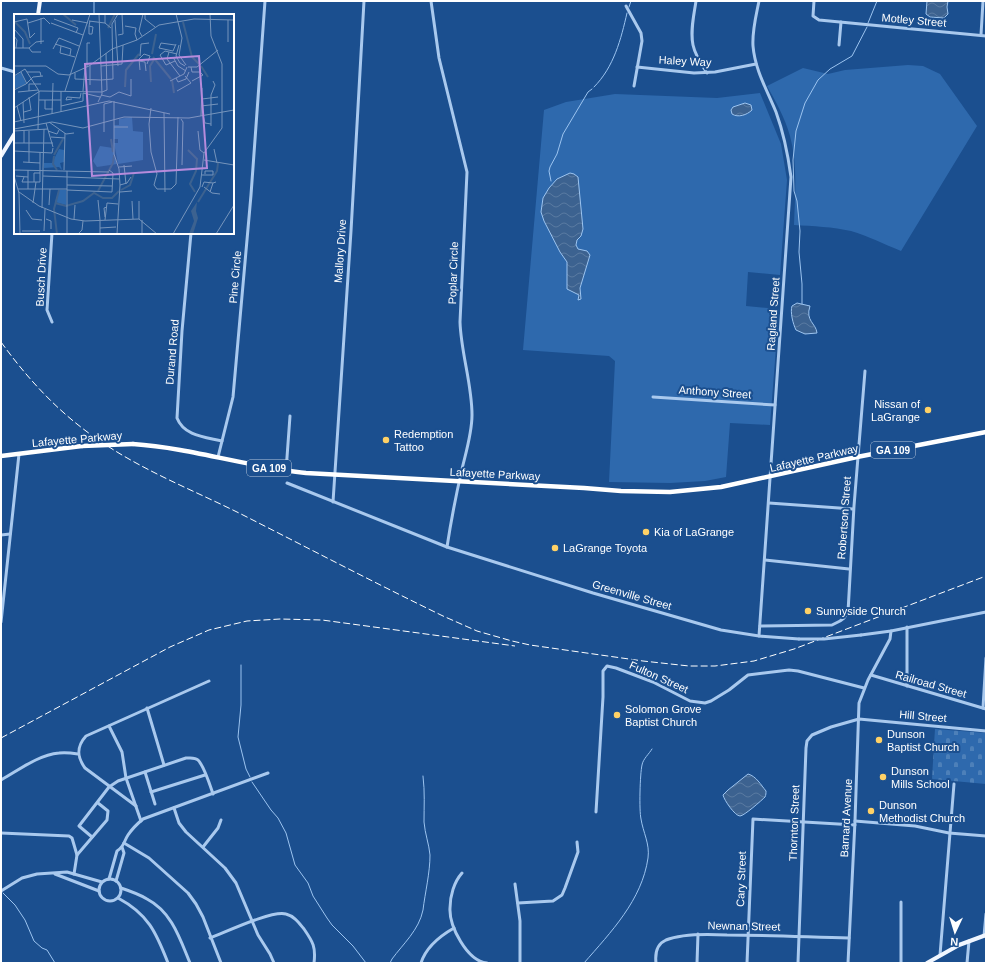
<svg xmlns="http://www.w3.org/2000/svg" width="987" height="964" font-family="Helvetica,sans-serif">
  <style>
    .green { fill: #2e69ad }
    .cemetery { fill: url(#cemetery-stones) }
    .water { fill: url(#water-waves); stroke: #9cc4f0 }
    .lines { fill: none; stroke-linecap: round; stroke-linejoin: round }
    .stream { stroke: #9cc4f0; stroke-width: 1 }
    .minor { stroke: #a9c9ee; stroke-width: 3 }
    .major { stroke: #f0f6ff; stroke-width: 4 }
    .highway { stroke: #fff; stroke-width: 4.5 }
    .rail { stroke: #fff; stroke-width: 1; stroke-dasharray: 7 3; stroke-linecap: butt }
    .minor-bridge { stroke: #a9c9ee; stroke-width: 3 }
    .highway-bridge { stroke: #fff; stroke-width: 4.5 }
    .poi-dot { fill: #ffd166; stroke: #1b4f8f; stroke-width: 1.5 }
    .labels { text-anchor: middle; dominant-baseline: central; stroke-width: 4; stroke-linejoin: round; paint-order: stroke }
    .shield { fill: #1b4f8f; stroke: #bbcadd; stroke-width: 1 }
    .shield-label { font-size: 10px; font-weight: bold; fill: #fff }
    .street-label { font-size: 11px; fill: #fff; stroke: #1b4f8f }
    .poi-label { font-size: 11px; fill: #fff; stroke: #1b4f8f; text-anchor: start }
    .inset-river { fill: none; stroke: #3c6290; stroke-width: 2 }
    .inset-road { fill: none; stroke: #7695bc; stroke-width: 1 }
    .view { fill: #b68bdc; fill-opacity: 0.15; stroke: #b68bdc; stroke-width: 2 }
    .inset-edge { fill: none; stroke: #fff; stroke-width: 2 }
  </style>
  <defs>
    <pattern id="cemetery-stones" width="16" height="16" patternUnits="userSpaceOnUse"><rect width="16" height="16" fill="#2e69ad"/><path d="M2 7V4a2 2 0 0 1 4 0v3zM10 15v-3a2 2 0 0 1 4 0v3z" fill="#4d80b9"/></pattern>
    <pattern id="water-waves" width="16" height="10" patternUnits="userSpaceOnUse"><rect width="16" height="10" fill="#3c6290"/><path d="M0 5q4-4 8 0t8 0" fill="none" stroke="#597aa1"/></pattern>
  </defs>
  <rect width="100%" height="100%" fill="#1b4f8f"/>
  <g class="green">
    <path d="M908 65 923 66 940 74 977 126 901 251C884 244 868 236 851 231 833 227 813 226 794 225 795 196 798 165 790 136 785 118 776 102 767 86L803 68 828 74 845 70Z"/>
    <polygon points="760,93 781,144 787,180 780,275 748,272 746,306 779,309 770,425 730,423 726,477 705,481 670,483 609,482 615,361 609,356 523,350 544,110 566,102 615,94 717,98"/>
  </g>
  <polygon class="cemetery" points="935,729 986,733 986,784 932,779"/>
  <g class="water">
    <polygon points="927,1 948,1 947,7 948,14 944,18 930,17 926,14"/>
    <path d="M745 103 751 105 752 110C747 115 738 118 732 114L731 110 733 107Z"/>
    <polygon points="570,173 574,174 578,177 583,229 581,236 577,240 576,245 578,249 587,251 590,255 580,288 581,299 578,300 579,295 567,289 567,262 560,252 544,221 541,212 543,198 549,188 557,179"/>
    <path d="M797 303 810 306C805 321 816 323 817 333L805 334 796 330C793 324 790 312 792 306Z"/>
    <path d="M748 774C756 776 761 785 766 791 766 793 766 795 765 797 762 800 744 816 740 816 735 816 724 800 723 795L728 790Z"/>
  </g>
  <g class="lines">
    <g class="stream">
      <polyline points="94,1 94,15"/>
      <polyline points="629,7 631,1"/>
      <polyline points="868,23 877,1"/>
      <path d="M594 87C614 67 621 39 627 13"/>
      <polyline points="551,181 549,171 550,167 557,154 563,134 588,92 592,89"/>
      <polyline points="802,304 802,284 799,252 800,231 797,201 794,191 793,160 796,131 805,103 818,80 830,69 852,56 867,27"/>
      <polyline points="241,665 241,705 238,737 246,769 250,777"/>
      <polyline points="252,782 271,810 278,818 286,833 295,865 308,883 313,896 327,918 332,925 353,946 366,963"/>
      <polyline points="3,893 15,905 25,920 34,941 42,948 47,950 55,963"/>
      <path d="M390 963 392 959C403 944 419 930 423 910 425 893 430 873 430 855 429 844 425 834 424 822 424 807 425 792 423 776"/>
      <path d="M584 963C611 932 642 900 648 858 650 844 643 832 641 819 639 810 640 774 642 765 643 759 649 754 652 749"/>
    </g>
    <g class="minor">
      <path d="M431 1 439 58 467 172 460 322C461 353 472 384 472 415 472 433 466 452 462 469 456 495 451 521 447 547"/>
      <path d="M696 1C694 15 690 31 693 45 695 55 701 64 707 73"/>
      <path d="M759 1C756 16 752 31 753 46 755 70 767 90 776 112 784 134 788 155 791 177L759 636"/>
      <polyline points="814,1 813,16 819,20 986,36"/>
      <polyline points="626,6 641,33 642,41 634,86"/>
      <polyline points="981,35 983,1"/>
      <polyline points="839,45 841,22"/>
      <polyline points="637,67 694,73 715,72 756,64"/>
      <polyline points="1,68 15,72"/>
      <path d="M191 233 182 331 177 418C184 436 205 437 222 441"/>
      <polyline points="52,322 47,310 52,233"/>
      <polyline points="653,397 775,405"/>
      <polyline points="218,457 233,397 251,195 265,1"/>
      <polyline points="286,471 290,416"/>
      <polyline points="287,483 447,547 593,593 721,630 759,636 799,639"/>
      <polyline points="333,502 351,231 364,1"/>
      <polyline points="769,503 853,509"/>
      <polyline points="1,535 10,534"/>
      <polyline points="765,560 849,569"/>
      <polyline points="1,622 19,454"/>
      <polyline points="760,626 832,625 840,621 844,618 848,612 854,506 865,371"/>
      <polyline points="861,635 891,631 986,612"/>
      <polyline points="871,675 986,709"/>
      <polyline points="907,686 907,627"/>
      <polyline points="147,708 164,765"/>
      <polyline points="983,708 986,658"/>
      <polyline points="109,726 122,752 126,778 141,821"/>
      <polyline points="145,772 155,804"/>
      <path d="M1 780C19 770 38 755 59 753 65 752 72 753 78 754"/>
      <polyline points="151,792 205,775"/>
      <path d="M136 806 85 768C77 757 76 747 86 736L209 681"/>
      <polyline points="174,808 179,823 186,832 225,868 236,883 258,935 270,954 274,963"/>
      <polyline points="596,812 603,697 603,671 607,666 616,668 653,682 690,701 705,703 711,701 729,690 748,675 789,670 798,671 864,688"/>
      <polyline points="855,821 915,826 949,833 986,836"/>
      <polyline points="1,833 69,836 72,838 77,855 74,874"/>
      <path d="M92 837 79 826 109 787 118 781 186 758C190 758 195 757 198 760 204 766 210 785 213 794"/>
      <polyline points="124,843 149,858 188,893 196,904 203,917 221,963"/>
      <polyline points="203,847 218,828 221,820"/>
      <polyline points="77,855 107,820 108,811 98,803"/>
      <path d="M462 873C454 882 450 896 450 908 449 926 467 961 487 963"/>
      <polyline points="55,874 99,891"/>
      <circle cx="110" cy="890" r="11"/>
      <path d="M109 879 117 851C124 847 124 841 128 835 132 829 137 824 143 819L268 773"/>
      <polyline points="116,881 124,853 122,847"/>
      <polyline points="515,884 520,921 520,963"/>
      <path d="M121 888C130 891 139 894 147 899 172 912 180 939 190 963"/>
      <polyline points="1,891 22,878 37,874 67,872 102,882"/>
      <path d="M118 898C148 914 156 932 168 963"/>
      <polyline points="901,902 901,963"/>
      <polyline points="518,903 553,901 562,895 565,888 578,852 577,842"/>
      <polyline points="984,936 986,914"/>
      <path d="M210 938C226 932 272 910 286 914 294 916 299 923 304 929 313 942 316 947 314 963"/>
      <polyline points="940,955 954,784"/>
      <path d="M421 963C426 947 440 936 454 928"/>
      <path d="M656 963C655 954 657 944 666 940 683 933 709 934 727 935 767 935 808 937 849 938"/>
      <polyline points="697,963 698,934"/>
      <polyline points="747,963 753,819 855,825"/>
      <polyline points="798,963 806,748 807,741 812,735 831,727 859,719 986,731"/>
      <polyline points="848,963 855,821 859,703 868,680 890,639 891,631"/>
      <polyline points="967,963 969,941"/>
    </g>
    <g class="major">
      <polyline points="38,15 40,1"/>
      <polyline points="1,156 15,133"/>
      <polyline points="927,963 959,945 986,935"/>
    </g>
    <g class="highway">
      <path d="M133 444C192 448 248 467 306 473L584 488 621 491 670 492 721 487 857 457 986 432"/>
      <polyline points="1,456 82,446"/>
    </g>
    <g class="rail">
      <path d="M1 342C30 382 62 416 103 443 146 472 195 491 241 514 308 548 375 583 443 616L477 631 512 641 530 645 643 661 689 666H715L754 661 794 649 986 576"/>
      <polyline points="1,738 170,647 209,630 247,621 280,619 322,620 515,646"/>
    </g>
    <polyline class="minor-bridge" points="799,639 824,639 861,635"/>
    <polyline class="highway-bridge" points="82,446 133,444"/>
  </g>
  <g class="poi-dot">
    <circle cx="928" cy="410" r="4"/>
    <circle cx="386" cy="440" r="4"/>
    <circle cx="646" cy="532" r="4"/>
    <circle cx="555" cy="548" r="4"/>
    <circle cx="808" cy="611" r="4"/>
    <circle cx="617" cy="715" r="4"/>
    <circle cx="879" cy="740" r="4"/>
    <circle cx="883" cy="777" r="4"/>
    <circle cx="871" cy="811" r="4"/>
  </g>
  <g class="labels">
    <g class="shield">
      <rect x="871" y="442" width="44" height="16" rx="3"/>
      <rect x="247" y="460" width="44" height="16" rx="3"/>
    </g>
    <g class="shield-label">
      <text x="893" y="450">GA 109</text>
      <text x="269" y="468">GA 109</text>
    </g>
    <g class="street-label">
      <text transform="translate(914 20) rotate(5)">Motley Street</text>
      <text transform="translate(685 61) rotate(3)">Haley Way</text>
      <text transform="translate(340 251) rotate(-86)">Mallory Drive</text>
      <text transform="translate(453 273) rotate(-88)">Poplar Circle</text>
      <text transform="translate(41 277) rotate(-87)">Busch Drive</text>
      <text transform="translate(235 277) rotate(-85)">Pine Circle</text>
      <text transform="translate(773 314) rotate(-86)">Ragland Street</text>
      <text transform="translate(172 352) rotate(-85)">Durand Road</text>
      <text transform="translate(715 392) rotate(4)">Anthony Street</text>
      <text transform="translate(77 439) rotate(-5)">Lafayette Parkway</text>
      <text transform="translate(814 458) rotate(-13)">Lafayette Parkway</text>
      <text transform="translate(495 474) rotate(3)">Lafayette Parkway</text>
      <text transform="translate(844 518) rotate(-86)">Robertson Street</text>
      <text transform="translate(632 595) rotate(16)">Greenville Street</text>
      <text transform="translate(659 677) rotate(24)">Fulton Street</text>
      <text transform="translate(931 684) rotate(16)">Railroad Street</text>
      <text transform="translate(923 716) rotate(5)">Hill Street</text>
      <text transform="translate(846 818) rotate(-87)">Barnard Avenue</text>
      <text transform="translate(794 823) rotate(-88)">Thornton Street</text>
      <text transform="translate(741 879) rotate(-88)">Cary Street</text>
      <text transform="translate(744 926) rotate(1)">Newnan Street</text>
    </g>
    <g class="poi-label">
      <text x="920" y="404" text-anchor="end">Nissan of<tspan x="920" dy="13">LaGrange</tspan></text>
      <text x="394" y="434">Redemption<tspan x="394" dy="13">Tattoo</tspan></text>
      <text x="654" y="532">Kia of LaGrange</text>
      <text x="563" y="548">LaGrange Toyota</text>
      <text x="816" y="611">Sunnyside Church</text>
      <text x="625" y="709">Solomon Grove<tspan x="625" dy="13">Baptist Church</tspan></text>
      <text x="887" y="734">Dunson<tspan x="887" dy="13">Baptist Church</tspan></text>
      <text x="891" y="771">Dunson<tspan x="891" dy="13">Mills School</tspan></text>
      <text x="879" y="805">Dunson<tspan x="879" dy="13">Methodist Church</tspan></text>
    </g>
  </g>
  <g transform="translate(14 14)">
    <rect width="220" height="220" fill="#1b4f8f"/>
    <path d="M118 103 119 117 129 118V146L104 150 100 129H104V125H100V111H105V105ZM86 132 99 134 103 150 83 153 79 147ZM45 135 50 136V148L46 149 48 156 45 153 30 154V149H38ZM45 176H52V191L41 188Z" fill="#2e69ad"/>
    <path d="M7 58 12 70 0 75V63Z" fill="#2e69ad"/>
    <path d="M183 188 182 197 184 204 179 220H175L180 207 177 197Z" fill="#3c6290"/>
    <path class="inset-river" d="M49 0 62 11M1 8 11 18 16 30M169 8 178 43 185 50M94 14 101 0M138 40 142 20M139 43 157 65M187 52 194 63M158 66 160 79M137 68 136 52 141 44M111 73 112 56 125 40M97 125 99 138M174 136 183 145 182 157 176 170 181 178M40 141 49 125M40 142 39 150 43 156M107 176 116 171 120 159M84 177 99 149 100 141M184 188 203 157 204 149M41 189 52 192 69 187 80 179 89 184H98L105 177M43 220 40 195 45 176"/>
    <path class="inset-road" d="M131 0V5L141 13M162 0 168 24 165 41 172 51M91 1V9L97 14M13 5 16 24 21 19M40 5 64 14 62 19M58 6 74 9M101 6 104 52M75 7 91 9M0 8 13 5M14 9 30 4 36 10M37 9 69 21M75 12 79 13 78 20H75V12L76 7M111 12 122 14 121 20 123 26M0 15 9 25V34M104 21 109 20 108 0M0 22 3 26 2 34M128 22 125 17 129 0M214 28V6M27 30V4M41 30 57 35 56 41M165 31 162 42 166 49 171 52M47 32 46 39 61 43M0 34H15L22 28 30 27M15 34 18 38H27M145 34 159 37 162 30M145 34 147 29 161 31M39 35 45 24 65 32M155 38 153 45 166 62M146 41 152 51 161 47M146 41 151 37 163 40M126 42 127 30 135 29M159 43 164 52 172 57M125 47 131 48 132 57M0 52H32L44 60 55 61 75 52 98 35 123 26 145 11 180 5 220 6M87 52 108 50 109 31M73 53V29H76M174 53H183L204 36M177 53 178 58H186L189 61 178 67M11 55 25 77 24 115M126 56 125 45 130 40 136 42 133 50M7 58 13 70M13 58H26L27 62M61 59V65L87 66M0 62 11 55M162 64 164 68 172 65 175 58M87 66 99 65 98 10 104 0M156 67 170 60 173 53M76 71V51M0 76 12 70 19 63 29 62M15 77V70H27M51 77 76 0M69 77 71 54M163 77 177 69 171 62M4 78 24 76M69 79 86 83M87 81 96 83 105 78 117 82V65M58 85 52 86 53 83 66 84 67 79M188 85 204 83M25 86H47M31 86V95H39M100 87V140L105 155 106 171 103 220M9 88 10 109M84 88 88 80 85 0M3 92 7 107M47 92 69 87V79M187 92 204 90M0 94 26 77 88 78 93 76 92 39M137 94 135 110 137 138 143 160 140 171 143 175H157L162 170 164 103M10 98 17 96 15 83M47 98V77M150 99 151 178M38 100 39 69M189 101 191 109 197 110M187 102 188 74M167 105 169 108 168 151M0 108 95 87 156 100M35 108 52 120 60 119M32 109 39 133M197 112V81L201 71 199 67M100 113H114M0 115 38 108 69 114 110 103 175 104 220 96M10 116V129M0 117 34 115M15 117V149M34 117 43 120 45 116M184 117 186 136 190 139M90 118V90L98 88M37 123 51 124M0 129H39M200 135 203 149M0 137 38 139 39 134M190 146 220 151M9 148 26 149M110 151 112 170M105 153 118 152M0 156 95 158M50 156 51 119M95 156 99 159 98 178M0 159V115M188 161H199V157H191V160M0 162 5 179 6 220M2 162 14 163M29 162 105 165M10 163 8 168H26M20 168V159H26M26 168V138M53 171 98 172M106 171 113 169 117 163M188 173 190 168 199 169M190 173 198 179 206 180M4 175H53M14 175V156M53 176 98 178M5 178 25 192 57 205 71 207 125 205 143 220M106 178 118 177M196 178 199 169 202 168M84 186 86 206M118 187 119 205M19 189 22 168M35 191 36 175M28 194 30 115M12 196 18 205 28 206M53 203V157M91 203 90 194 93 193M32 205 37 207V215M60 205 61 191M125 205V187M91 206 93 189 104 190M86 214 102 213M8 217H26M30 217 31 195M53 220V203M64 220 68 216 69 207M86 220V207M128 220V206M159 220 186 173 190 139 208 114V50L197 22 196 0M202 220 220 191"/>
    <path class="view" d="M185 42 193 154 78 162 71 50Z"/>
    <rect width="220" height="220" class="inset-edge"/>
  </g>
  <rect width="987" height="964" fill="none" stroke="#ffffff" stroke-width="4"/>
  <g transform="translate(955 932) rotate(184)" stroke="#1b4f8f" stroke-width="3" paint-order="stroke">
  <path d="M0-3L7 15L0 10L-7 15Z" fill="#ffffff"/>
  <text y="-6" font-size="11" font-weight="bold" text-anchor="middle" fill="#ffffff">N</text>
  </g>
</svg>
